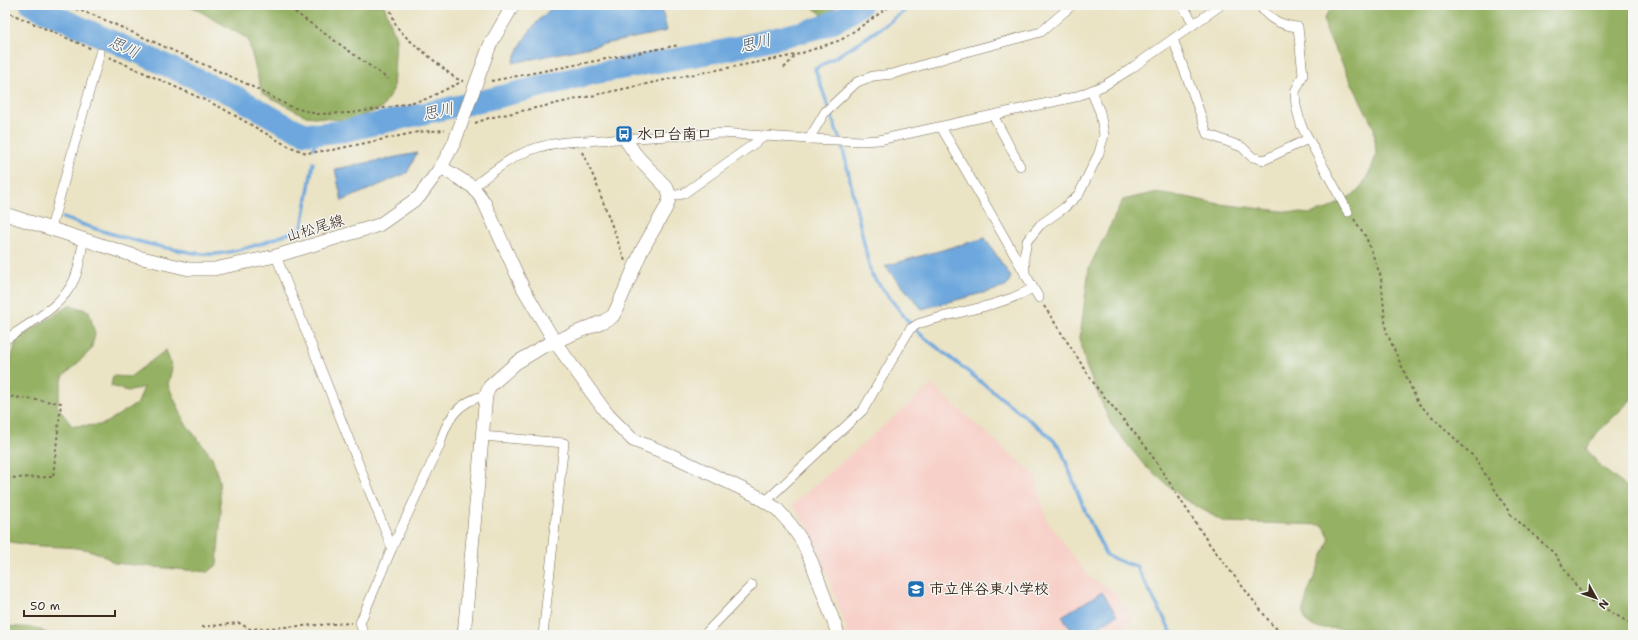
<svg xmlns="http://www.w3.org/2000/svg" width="1638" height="640" font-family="'Shantell Sans','Klee One',sans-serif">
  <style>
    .built { fill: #f7d1c9 }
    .forest { fill: #95b163; stroke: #686e40 }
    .water { fill: #6da7dd; stroke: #54687e }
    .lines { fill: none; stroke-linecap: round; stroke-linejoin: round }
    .stream { stroke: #6da7dd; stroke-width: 3.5 }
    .river { stroke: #6da7dd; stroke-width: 22 }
    .street-casing { stroke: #786b58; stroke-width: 10 }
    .secondary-casing { stroke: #786b58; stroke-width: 14 }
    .path { stroke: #786b58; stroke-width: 2; stroke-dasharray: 3 3; stroke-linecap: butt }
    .street { stroke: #fff; stroke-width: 9 }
    .secondary { stroke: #fff; stroke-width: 13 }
    .labels { text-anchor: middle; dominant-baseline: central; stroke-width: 3; stroke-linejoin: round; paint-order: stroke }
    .poi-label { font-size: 15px; font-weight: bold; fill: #3b2a1e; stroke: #f6f6f2; text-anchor: start }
    .street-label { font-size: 15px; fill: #3b2a1e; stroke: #f6f6f2 }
    .water-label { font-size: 16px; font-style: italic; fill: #4c5661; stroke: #f6f6f2 }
  </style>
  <rect width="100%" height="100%" fill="#f6f6f2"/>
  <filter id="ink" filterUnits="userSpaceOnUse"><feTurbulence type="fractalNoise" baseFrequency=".025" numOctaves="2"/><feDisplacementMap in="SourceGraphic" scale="8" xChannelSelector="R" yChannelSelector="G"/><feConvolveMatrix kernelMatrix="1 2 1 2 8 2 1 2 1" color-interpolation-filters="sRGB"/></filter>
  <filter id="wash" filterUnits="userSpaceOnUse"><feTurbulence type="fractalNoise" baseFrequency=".012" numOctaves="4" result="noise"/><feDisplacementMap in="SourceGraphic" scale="16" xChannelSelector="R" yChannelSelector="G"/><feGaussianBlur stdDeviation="0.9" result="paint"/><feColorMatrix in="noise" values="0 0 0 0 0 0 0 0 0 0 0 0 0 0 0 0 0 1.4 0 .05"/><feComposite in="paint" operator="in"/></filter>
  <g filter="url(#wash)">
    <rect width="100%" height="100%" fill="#eae3c4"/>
    <polygon class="built" points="931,385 1036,476 1046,519 1089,577 1114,591 1134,620 1108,635 839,635 847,630 815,542 802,518 792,505"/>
    <g class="forest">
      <polygon points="189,5 384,5 396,38 393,90 382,108 348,121 306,116 262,93 248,39"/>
      <polygon points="810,5 838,5 824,16"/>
      <polygon points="1333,5 1633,5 1633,398 1597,433 1586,449 1602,468 1633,492 1633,635 1405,635 1370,629 1317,628 1307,623 1303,613 1307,595 1330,538 1323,525 1224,522 1184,499 1144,465 1111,424 1086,366 1080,338 1089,268 1123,200 1153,193 1186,197 1219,204 1309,214 1328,209 1358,192 1371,170 1376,154 1374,128 1327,33 1324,19"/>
      <path d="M70 305 89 311 95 334 91 350 63 377 57 406 72 426 102 425 138 403 144 387 128 391 111 386 113 376 130 377 166 350 172 368 168 385 185 423 212 457 219 480 221 511 217 565 208 572 114 563C92 545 70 548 43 546 30 546 17 543 5 541V380L17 339Z"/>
      <polygon points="5,626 36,628 51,635 5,635"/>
    </g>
    <g class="water">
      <path d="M555 5H661L667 31 513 63C521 39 536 21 555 5Z"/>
      <polygon points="417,153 407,173 342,201 335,169"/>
      <polygon points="985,238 1011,277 1006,287 922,309 885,266"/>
      <polygon points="1102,592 1117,615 1085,635 1075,635 1062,616"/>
    </g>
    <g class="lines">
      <g class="stream">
        <path d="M912 5C881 29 849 50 815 69L843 149 871 274 907 320 920 334 1046 433 1060 447 1085 511 1106 555 1124 563 1136 566 1173 635"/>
        <polyline points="314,148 317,134"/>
        <path d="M63 218C101 231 138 243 178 250 193 253 208 256 223 253 250 249 277 238 302 228L313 163"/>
      </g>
      <polyline class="river" points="31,5 235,96 284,124 304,133 317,134 344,131 494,98 591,74 721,51 785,36 822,27 845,16 861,5"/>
    </g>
  </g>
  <g filter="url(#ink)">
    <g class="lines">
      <defs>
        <g id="street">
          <polyline points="1182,5 1194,24"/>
          <path d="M1260 5C1267 19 1283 26 1298 27L1303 75 1295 92 1296 106 1301 125 1348 212"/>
          <path d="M1173 39C1184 71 1197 102 1207 134L1242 147 1252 157 1264 160 1308 139"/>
          <polyline points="993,115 1020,166"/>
          <polyline points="941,127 1039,298"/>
          <polyline points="809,139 825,112 857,82 873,76 893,74 962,53 1041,32 1072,5"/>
          <path d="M473 187C506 161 522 147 566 142L721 133 809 139 862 141 879 140 1075 97 1105 85 1129 70 1221 5"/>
          <polyline points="670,196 683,194 765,136"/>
          <polyline points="51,228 100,53"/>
          <polyline points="276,256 392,548"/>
          <polyline points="1025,275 1024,257 1027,241 1040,225 1064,208 1079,194 1099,153 1104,135 1100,112 1091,91"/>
          <path d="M5 340C29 323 62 307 74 280 80 268 81 251 84 238"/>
          <polyline points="482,436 564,443 543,635"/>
          <path d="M766 501 863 410 910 329 918 324C955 311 998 308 1033 288"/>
          <path d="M364 635 360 623 392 548 439 447C446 420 457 402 486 395"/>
          <polyline points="704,635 752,585"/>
        </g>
        <g id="secondary">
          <polyline points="441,167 473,187 484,202 523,288 555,342 608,415 633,440 673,456 755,495 777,509 791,525 802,541 812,563 837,631"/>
          <polyline points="5,214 138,257 189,269 214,269 276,256 379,225 419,197 441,167 454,143 490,45 513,5"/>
          <polyline points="464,635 486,395 490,386 516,363 544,346 604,321 613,316 616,310 642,250 667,206 670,196 667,188 636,155 625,139"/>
        </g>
      </defs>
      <use href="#street" class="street-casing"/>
      <use href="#secondary" class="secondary-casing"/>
      <g class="path">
        <polyline points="64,5 96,16 245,83 291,107 317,114 350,113 391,107 426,99 463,81"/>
        <polyline points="285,5 388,79"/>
        <polyline points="389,5 396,26 408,39 455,78 463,81"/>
        <polyline points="5,11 92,49"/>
        <polyline points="109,57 220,107 286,145 306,153 332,150 418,132 445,130"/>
        <polyline points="784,68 796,55 841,40 892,5"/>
        <polyline points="491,81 679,45"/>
        <polyline points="475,123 489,118 674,78 796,55"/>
        <polyline points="582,152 595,180 625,261"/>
        <polyline points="1354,219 1366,237 1381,277 1386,331 1418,403 1475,458 1511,515 1554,553 1573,582 1589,599 1633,625"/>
        <polyline points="1044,306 1097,388 1147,448 1208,542 1273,626 1286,635"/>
        <polyline points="5,396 61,403 53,477 5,478"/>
        <polyline points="202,627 239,623 250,629 351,623"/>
      </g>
      <use href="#street" class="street"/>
      <use href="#secondary" class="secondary"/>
    </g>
  </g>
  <defs>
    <symbol id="bus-square" viewBox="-11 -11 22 22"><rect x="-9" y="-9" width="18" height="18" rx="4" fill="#1f6fb2" stroke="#f6f6f2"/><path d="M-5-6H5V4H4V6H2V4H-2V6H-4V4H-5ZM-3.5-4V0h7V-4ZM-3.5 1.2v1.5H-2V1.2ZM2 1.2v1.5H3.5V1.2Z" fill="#fff"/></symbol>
    <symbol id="school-square" viewBox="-11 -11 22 22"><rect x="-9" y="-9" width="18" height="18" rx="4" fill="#1f6fb2" stroke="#f6f6f2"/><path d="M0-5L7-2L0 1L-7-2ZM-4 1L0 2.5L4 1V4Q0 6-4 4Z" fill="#fff"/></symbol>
  </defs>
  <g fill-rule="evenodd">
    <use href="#bus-square" x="614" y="124" width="20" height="20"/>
    <use href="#school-square" x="906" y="579" width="20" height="20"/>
  </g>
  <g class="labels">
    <g class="poi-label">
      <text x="637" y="134">水口台南口</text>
      <text x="929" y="589">市立伴谷東小学校</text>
    </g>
    <g class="street-label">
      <text transform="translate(315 228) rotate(-17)">山松尾線</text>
    </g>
    <g class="water-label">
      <text transform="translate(755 43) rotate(-13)">思川</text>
      <text transform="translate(124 47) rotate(24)">思川</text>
      <text transform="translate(438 111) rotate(-12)">思川</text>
    </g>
  </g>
  <rect width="1638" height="640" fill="none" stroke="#f6f6f2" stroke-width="20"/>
  <g transform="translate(1596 598) rotate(130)" stroke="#f6f6f2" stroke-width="3" paint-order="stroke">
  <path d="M0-3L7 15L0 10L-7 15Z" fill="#3b2a1e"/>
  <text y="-6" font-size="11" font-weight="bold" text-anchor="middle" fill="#3b2a1e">N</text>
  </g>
  <path d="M24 610v6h91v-6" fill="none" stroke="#3b2a1e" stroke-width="2"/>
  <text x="30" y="610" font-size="12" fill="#3b2a1e" stroke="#f6f6f2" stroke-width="3" paint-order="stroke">50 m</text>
</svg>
